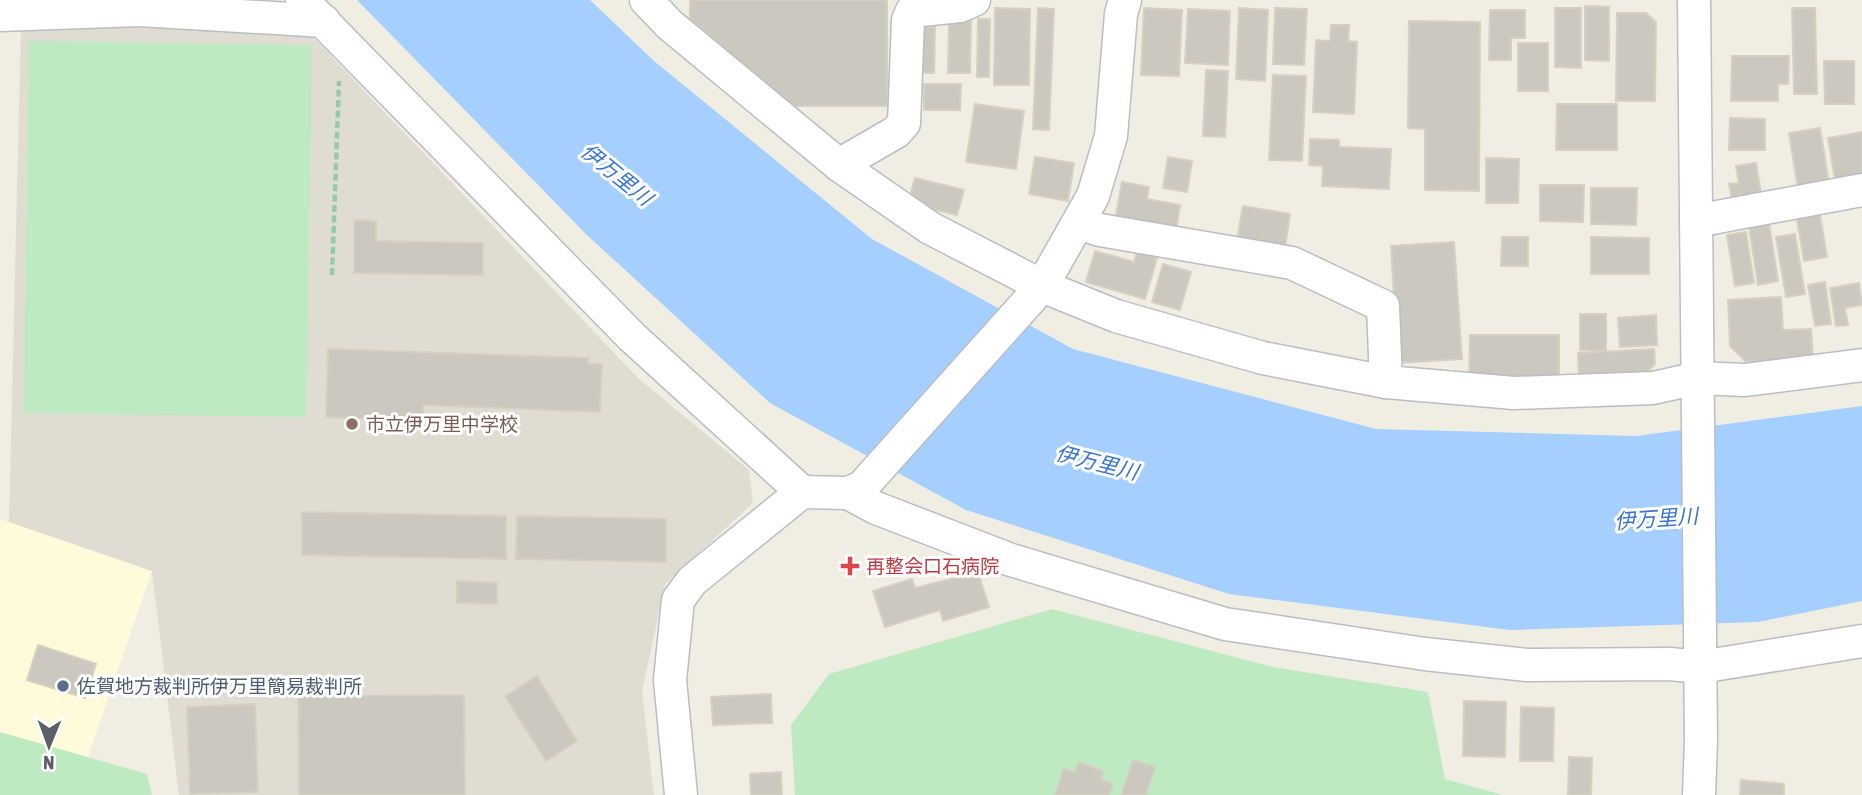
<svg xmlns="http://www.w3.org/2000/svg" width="1862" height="795" font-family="'Asap Condensed','Noto Sans JP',sans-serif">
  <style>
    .commercial { fill: #fffad9 }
    .education { fill: #dfddd2 }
    .green { fill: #bdeac1 }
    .water { fill: #a4cfff }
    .building { fill: #cbc8c0; stroke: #d5d1c1; stroke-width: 2 }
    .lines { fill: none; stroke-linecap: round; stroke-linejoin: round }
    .minor-casing { stroke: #bbbdc4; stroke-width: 35 }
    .path { stroke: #95cbaa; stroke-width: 4.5; stroke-dasharray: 7 3.5; stroke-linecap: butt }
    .minor { stroke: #fff; stroke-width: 32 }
    .education-dot { fill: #8d6e63; stroke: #fff; stroke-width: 2.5 }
    .health-dot { fill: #e0444e; stroke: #fff; stroke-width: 2.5 }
    .service-dot { fill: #5c6f8a; stroke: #fff; stroke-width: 2.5 }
    .labels { text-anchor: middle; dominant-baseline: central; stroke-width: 6; stroke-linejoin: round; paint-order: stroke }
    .education-label { font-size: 19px; fill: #785e54; stroke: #fff; text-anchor: start }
    .health-label { font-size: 19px; fill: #be3a42; stroke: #fff; text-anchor: start }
    .service-label { font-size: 19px; fill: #4e5e75; stroke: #fff; text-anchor: start }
    .water-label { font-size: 21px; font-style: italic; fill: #3974d0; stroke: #fff }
  </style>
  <rect width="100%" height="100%" fill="#f0eee3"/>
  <polygon class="commercial" points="0,519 152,571 81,777 0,749"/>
  <polygon class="education" points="136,18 311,35 638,378 749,470 753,503 665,584 642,692 654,795 179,795 152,571 9,522 21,25"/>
  <g class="green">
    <polygon points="29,41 312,45 306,417 24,413"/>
    <polygon points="1052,609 1273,667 1428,692 1445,779 1503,795 795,795 791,725 829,674"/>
    <polygon points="0,732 147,774 152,795 0,795"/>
  </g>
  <polygon class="water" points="357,0 590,0 654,61 872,239 1073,349 1376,429 1636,436 1862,406 1862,601 1758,622 1510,630 1229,594 966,510 770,403 587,235"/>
  <g class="building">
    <polygon points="690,0 887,0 887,106 792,106 690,19"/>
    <polygon points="1585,6 1609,7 1609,61 1585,60"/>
    <polygon points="995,8 1030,9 1029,85 994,85"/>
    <polygon points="1038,8 1054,9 1049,130 1033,129"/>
    <polygon points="1144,8 1182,10 1179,76 1141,75"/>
    <polygon points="1239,8 1268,10 1265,81 1236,79"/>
    <polygon points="1275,8 1307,9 1304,65 1273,64"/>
    <polygon points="1555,8 1581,8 1581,68 1555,67"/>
    <polygon points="1792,8 1815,8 1817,94 1794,94"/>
    <polygon points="1188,9 1230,11 1228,65 1185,63"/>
    <polygon points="1490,10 1525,10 1525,38 1511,38 1511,60 1489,60"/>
    <polygon points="1617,13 1646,13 1656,22 1655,101 1616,101"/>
    <polygon points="978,19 990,19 989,77 977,77"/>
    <polygon points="949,21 971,21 970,73 948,73"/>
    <polygon points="1409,21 1480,22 1479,191 1425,190 1425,129 1408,128"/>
    <polygon points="1331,25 1349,25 1348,41 1357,42 1354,114 1313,112 1316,40 1330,41"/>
    <polygon points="919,27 935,27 934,73 918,73"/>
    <rect x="1518" y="43" width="30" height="48"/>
    <polygon points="1732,56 1789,56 1788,84 1778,84 1778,101 1731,101"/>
    <polygon points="1824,61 1854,61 1854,104 1825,104"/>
    <polygon points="1206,70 1228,71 1225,137 1203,136"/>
    <polygon points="1273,75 1306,76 1302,161 1269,160"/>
    <polygon points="924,84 961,84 960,110 924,110"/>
    <polygon points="975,104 1024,111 1016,169 966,162"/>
    <polygon points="1557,104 1617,104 1617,150 1556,150"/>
    <polygon points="1730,118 1765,119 1765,150 1729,150"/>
    <polygon points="1820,128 1829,184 1798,188 1789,133"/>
    <polygon points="1862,132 1862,175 1835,180 1828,138"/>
    <polygon points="1310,139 1339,140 1339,147 1391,149 1389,189 1322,186 1323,166 1309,165"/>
    <polygon points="1035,157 1074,163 1068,201 1029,194"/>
    <polygon points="1168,157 1192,161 1187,192 1163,188"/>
    <polygon points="1486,158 1519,159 1518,203 1486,203"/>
    <polygon points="1756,163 1762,200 1733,204 1729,184 1739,183 1736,166"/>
    <polygon points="915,178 964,190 957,215 908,203"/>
    <polygon points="1122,182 1149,187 1147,199 1180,205 1176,231 1115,220"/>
    <polygon points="1540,185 1584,185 1583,222 1540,221"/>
    <polygon points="1591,188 1637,188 1636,225 1591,224"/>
    <polygon points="1243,206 1290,214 1285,248 1237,240"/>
    <polygon points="1819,210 1827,257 1804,261 1796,214"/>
    <polygon points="354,220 376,221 376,241 483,243 483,275 354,273"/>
    <polygon points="1769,223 1778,281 1758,285 1749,226"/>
    <polygon points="1746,232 1754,283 1735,286 1727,235"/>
    <polygon points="1795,234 1805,294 1786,297 1776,237"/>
    <polygon points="1502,237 1528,237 1528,266 1501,266"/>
    <polygon points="1591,237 1649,238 1649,274 1591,274"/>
    <polygon points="1454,242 1462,359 1398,363 1391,246"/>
    <polygon points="1095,251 1134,262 1137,252 1157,258 1145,299 1086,282"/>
    <polygon points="1163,264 1191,272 1180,310 1152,302"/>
    <polygon points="1825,282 1831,324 1815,326 1808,285"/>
    <polygon points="1859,283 1862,305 1845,308 1848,325 1836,326 1830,288"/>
    <polygon points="1781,297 1783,330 1811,329 1813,359 1746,362 1730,346 1728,300"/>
    <polygon points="1580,314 1606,314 1606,351 1580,350"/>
    <polygon points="1656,315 1657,345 1620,347 1618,318"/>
    <polygon points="1470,335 1559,335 1559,382 1469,381"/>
    <polygon points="328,349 589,358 588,364 602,364 600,412 423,405 423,421 326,417"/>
    <polygon points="1654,349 1655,364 1645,375 1579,379 1578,353"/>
    <polygon points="302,512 506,516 506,559 302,555"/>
    <polygon points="517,516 666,519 666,562 516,559"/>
    <polygon points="978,572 989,607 943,621 940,610 885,627 873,591 912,579 915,588"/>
    <polygon points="457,581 497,583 497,604 457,603"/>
    <polygon points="38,645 96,664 85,698 27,680"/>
    <polygon points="537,676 577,741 546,761 505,696"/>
    <polygon points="771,694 772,723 713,725 711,697"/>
    <polygon points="464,695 465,795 299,795 298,696"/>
    <polygon points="1464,701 1506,702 1505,757 1463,756"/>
    <polygon points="255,704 258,792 190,794 187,707"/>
    <polygon points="1521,707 1554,708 1553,761 1520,761"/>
    <polygon points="1569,757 1592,758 1591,795 1568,795"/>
    <polygon points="1133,760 1155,767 1146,795 1121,795"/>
    <polygon points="1078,762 1104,771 1101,780 1113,784 1109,795 1055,795 1064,768 1075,772"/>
    <polygon points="781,772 782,795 751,795 750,774"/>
    <polygon points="1741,780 1784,784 1784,795 1740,795"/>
  </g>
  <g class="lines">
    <defs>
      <g id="minor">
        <polyline points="302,0 632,337 802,492"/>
        <polyline points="646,0 670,25 839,165 930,228 1042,286 1116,316 1263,358 1386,382 1514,393 1653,388 1698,378 1745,380 1862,365"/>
        <polyline points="1694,0 1701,740 1699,795"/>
        <polyline points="0,15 139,10 324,21"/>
        <polyline points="839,165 896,132 904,123 908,20 912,11 960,6 974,0"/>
        <polyline points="1696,221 1862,190"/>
        <polyline points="1078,223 1100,230 1292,263 1383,306 1386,382"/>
        <polyline points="848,493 876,508 1011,560 1225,624 1425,654 1527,665 1670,664 1700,667 1862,641"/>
        <polyline points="681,795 670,680 678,600 692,581 802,492 848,493 862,487 1042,286 1093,196 1111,136 1121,14 1125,0"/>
      </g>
    </defs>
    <use href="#minor" class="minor-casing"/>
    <polyline class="path" points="332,275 339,81"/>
    <use href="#minor" class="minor"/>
  </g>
  <circle class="education-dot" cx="352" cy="424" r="7"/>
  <path class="health-dot" d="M846.5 555.5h7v7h7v7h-7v7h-7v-7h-7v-7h7z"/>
  <circle class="service-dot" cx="63" cy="686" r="7"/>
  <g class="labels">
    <g class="education-label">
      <text x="366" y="424">市立伊万里中学校</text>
    </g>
    <g class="health-label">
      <text x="866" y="566">再整会口石病院</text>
    </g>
    <g class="service-label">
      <text x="77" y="686">佐賀地方裁判所伊万里簡易裁判所</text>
    </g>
    <g class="water-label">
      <text transform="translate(617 174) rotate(39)">伊万里川</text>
      <text transform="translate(1097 462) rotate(14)">伊万里川</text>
      <text transform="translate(1656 518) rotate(-4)">伊万里川</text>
    </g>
  </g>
  <g transform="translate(49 746) rotate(181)" stroke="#ffffff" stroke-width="5" paint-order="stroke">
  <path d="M0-5L12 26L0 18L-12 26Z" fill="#5b5f66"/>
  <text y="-10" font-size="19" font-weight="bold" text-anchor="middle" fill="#5b5f66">N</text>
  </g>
</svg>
